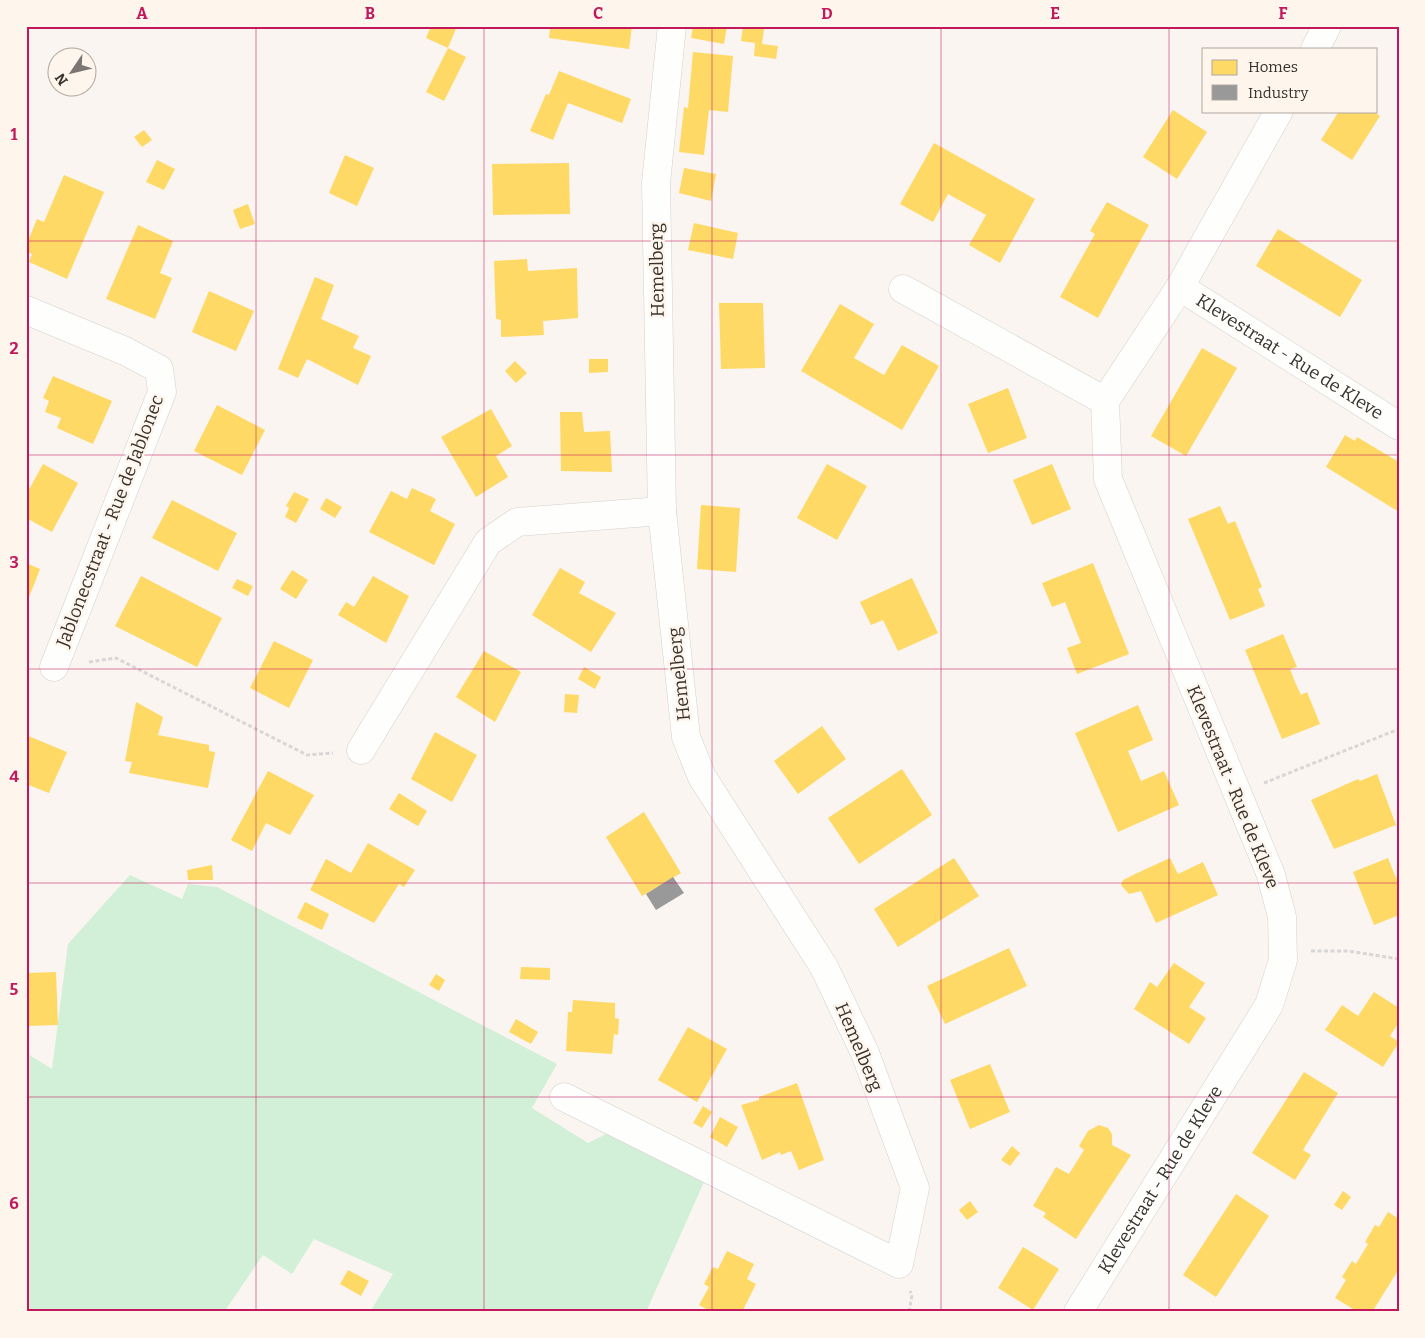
<svg xmlns="http://www.w3.org/2000/svg" width="1425" height="1338" font-family="Bitter,serif">
  <style>
    .green { fill: #d1f0d7 }
    .homes { fill: #ffd966 }
    .industry { fill: #999 }
    .lines { fill: none; stroke-linecap: round; stroke-linejoin: round }
    .minor-casing { stroke: #d5d0cc; stroke-width: 29 }
    .path { stroke: #d8d6d6; stroke-width: 3; stroke-dasharray: 4 2.5; stroke-linecap: butt }
    .minor { stroke: #fefefd; stroke-width: 28 }
    .grid { fill: none; stroke: #c2185b; stroke-width: 1; stroke-opacity: 0.55 }
    .labels { text-anchor: middle; dominant-baseline: central; stroke-width: 5; stroke-linejoin: round; paint-order: stroke }
    .street-label { font-size: 18px; fill: #38322d; stroke: #fef5ed }
    .neatline { fill: none; stroke: #c2185b; stroke-width: 2 }
    .grid-label { font-size: 16px; text-anchor: middle; font-weight: bold; fill: #c2185b }
  </style>
  <rect width="100%" height="100%" fill="#faf5f1"/>
  <polygon class="green" points="130,875 182,899 188,884 217,887 557,1064 532,1108 588,1143 614,1130 649,1155 704,1182 646,1312 370,1312 393,1274 314,1239 292,1274 263,1255 224,1312 26,1312 26,1053 52,1069 68,944"/>
  <g class="homes">
    <polygon points="431,26 457,26 448,48 466,57 444,101 426,92 448,48 426,38"/>
    <polygon points="550,26 632,26 629,49 549,38"/>
    <polygon points="693,26 727,26 724,44 691,38"/>
    <polygon points="743,26 764,29 762,44 778,46 776,59 754,56 755,43 741,41"/>
    <polygon points="693,52 733,56 728,112 709,110 704,155 679,152 684,107 688,108"/>
    <polygon points="559,71 631,99 622,123 568,103 553,140 530,131 546,94 549,95"/>
    <polygon points="1173,110 1207,132 1177,179 1143,157"/>
    <polygon points="1339,111 1372,111 1380,116 1352,160 1321,140"/>
    <polygon points="144,130 152,140 142,147 134,137"/>
    <polygon points="934,143 1035,199 1000,263 969,245 986,215 948,194 933,222 900,204"/>
    <polygon points="345,155 374,168 357,206 329,193"/>
    <polygon points="157,160 175,169 164,190 146,182"/>
    <polygon points="569,163 570,214 493,215 492,164"/>
    <polygon points="684,168 716,174 711,201 679,193"/>
    <polygon points="64,175 104,192 67,279 29,262 32,254 26,251 26,246 37,219 44,222"/>
    <polygon points="1107,202 1149,225 1098,318 1060,297 1095,234 1090,231"/>
    <polygon points="248,204 255,224 240,229 233,210"/>
    <polygon points="694,223 738,233 733,259 688,250"/>
    <polygon points="138,225 173,241 160,273 172,278 155,319 106,299"/>
    <polygon points="1278,229 1362,280 1340,317 1256,266"/>
    <polygon points="527,259 528,271 577,268 578,318 543,321 544,335 501,337 501,320 496,319 494,261"/>
    <polygon points="315,277 334,285 321,319 359,336 353,348 371,356 358,385 307,359 298,378 278,369"/>
    <polygon points="209,291 254,311 236,351 192,332"/>
    <polygon points="719,303 763,303 765,368 721,369"/>
    <polygon points="840,304 874,324 854,358 884,375 902,345 939,366 902,430 801,371"/>
    <polygon points="1202,348 1237,368 1186,456 1151,436"/>
    <polygon points="589,359 608,359 608,372 589,373"/>
    <polygon points="515,361 527,373 516,383 505,371"/>
    <polygon points="53,376 112,401 93,444 57,428 61,418 45,412 49,401 43,398"/>
    <polygon points="1008,388 1027,438 988,453 968,404"/>
    <polygon points="217,405 265,430 242,475 194,451"/>
    <polygon points="491,409 512,446 496,456 508,477 476,497 441,437"/>
    <polygon points="560,412 582,412 584,432 610,431 612,472 561,471"/>
    <polygon points="1345,435 1355,441 1357,437 1399,462 1399,512 1326,467"/>
    <polygon points="43,464 78,483 52,532 26,518 26,495"/>
    <polygon points="827,464 867,486 837,540 797,518"/>
    <polygon points="1052,464 1071,509 1032,525 1013,480"/>
    <polygon points="412,488 436,499 430,511 455,524 434,565 369,532 391,491 407,499"/>
    <polygon points="294,492 309,499 296,523 285,517 289,508 286,506"/>
    <polygon points="326,498 342,507 335,518 320,509"/>
    <polygon points="172,500 237,533 218,571 152,538"/>
    <polygon points="701,505 740,508 736,572 697,569"/>
    <polygon points="1220,506 1228,524 1235,521 1262,587 1258,589 1265,606 1230,620 1188,519"/>
    <polygon points="26,563 40,569 26,605"/>
    <polygon points="1093,563 1129,654 1077,674 1067,648 1081,643 1065,602 1052,607 1042,583"/>
    <polygon points="560,568 585,582 579,593 616,613 591,652 532,615"/>
    <polygon points="292,570 308,580 296,599 280,589"/>
    <polygon points="141,576 222,618 197,667 115,626"/>
    <polygon points="373,576 409,596 386,643 338,615 346,602 354,607"/>
    <polygon points="912,578 938,633 898,651 883,620 871,625 860,602"/>
    <polygon points="237,579 253,586 248,596 232,588"/>
    <polygon points="1283,634 1297,667 1290,669 1295,682 1301,695 1307,692 1320,724 1282,739 1245,650"/>
    <polygon points="274,641 313,660 289,708 250,688"/>
    <polygon points="484,651 521,672 495,722 456,697"/>
    <polygon points="584,667 601,677 595,689 578,679"/>
    <polygon points="565,694 579,695 577,713 564,712"/>
    <polygon points="136,702 163,717 158,735 209,745 209,751 215,752 208,788 129,773 132,762 125,761"/>
    <polygon points="1138,705 1153,740 1128,751 1141,781 1164,771 1179,805 1118,832 1075,733"/>
    <polygon points="822,726 846,759 798,794 774,761"/>
    <polygon points="435,732 477,755 452,802 411,779"/>
    <polygon points="26,735 67,752 49,793 26,784"/>
    <polygon points="902,769 932,815 859,864 828,818"/>
    <polygon points="268,771 314,795 290,835 266,823 252,851 231,840"/>
    <polygon points="1377,774 1396,825 1334,849 1311,800 1358,779 1360,781"/>
    <polygon points="399,793 427,811 418,826 389,809"/>
    <polygon points="644,812 681,873 642,896 606,837"/>
    <polygon points="368,843 415,870 404,887 399,884 374,923 310,890 326,859 351,873"/>
    <polygon points="954,858 979,896 898,947 874,909"/>
    <polygon points="1170,858 1178,874 1203,862 1218,895 1156,923 1141,891 1129,894 1121,885 1123,880 1135,874"/>
    <polygon points="1388,858 1396,878 1399,876 1399,915 1374,925 1353,872"/>
    <polygon points="212,865 213,880 188,880 187,870"/>
    <polygon points="305,902 329,914 322,930 297,918"/>
    <polygon points="1009,948 1027,986 945,1024 927,986"/>
    <polygon points="1174,963 1205,983 1189,1007 1206,1018 1189,1044 1134,1009 1150,982 1157,987"/>
    <polygon points="521,967 550,968 550,980 520,979"/>
    <polygon points="56,972 58,1025 26,1026 26,973"/>
    <polygon points="436,974 445,980 439,991 429,985"/>
    <polygon points="1374,992 1399,1008 1399,1022 1390,1036 1399,1042 1383,1067 1325,1030 1342,1005 1358,1016"/>
    <polygon points="573,1000 615,1003 615,1018 619,1019 618,1035 614,1034 612,1054 566,1051 568,1012 572,1012"/>
    <polygon points="516,1019 538,1032 531,1044 509,1032"/>
    <polygon points="688,1027 727,1049 697,1102 658,1080"/>
    <polygon points="990,1064 1010,1112 970,1129 950,1080"/>
    <polygon points="1304,1072 1338,1093 1303,1150 1311,1155 1295,1180 1252,1153"/>
    <polygon points="797,1083 824,1160 799,1170 791,1151 781,1155 780,1152 762,1160 741,1105 759,1100 759,1097"/>
    <polygon points="703,1106 712,1112 702,1128 693,1123"/>
    <polygon points="720,1117 738,1127 727,1147 710,1137"/>
    <polygon points="1099,1125 1108,1128 1112,1134 1112,1145 1131,1155 1076,1239 1043,1217 1046,1213 1033,1206 1056,1167 1069,1174 1084,1150 1079,1146 1088,1131"/>
    <polygon points="1012,1146 1020,1153 1010,1166 1001,1160"/>
    <polygon points="1343,1191 1351,1197 1342,1210 1334,1205"/>
    <polygon points="1236,1194 1269,1216 1216,1297 1183,1275"/>
    <polygon points="970,1201 978,1212 967,1220 959,1210"/>
    <polygon points="1388,1212 1399,1219 1399,1269 1372,1312 1358,1312 1335,1298 1346,1280 1342,1277 1352,1261 1356,1264 1368,1244 1365,1242 1375,1225 1379,1227"/>
    <polygon points="1023,1247 1059,1269 1033,1310 998,1288"/>
    <polygon points="727,1251 754,1264 747,1279 756,1284 742,1312 712,1312 699,1305 709,1287 704,1284 713,1267 718,1269"/>
    <polygon points="348,1270 369,1281 361,1296 340,1284"/>
  </g>
  <polygon class="industry" points="673,877 684,893 656,910 646,894"/>
  <g class="lines">
    <defs>
      <g id="minor">
        <polyline points="1315,49 1327,26"/>
        <path id="s1" d="M1180 287 1399 426"/>
        <polyline points="903,289 1105,401"/>
        <polyline points="26,310 125,351 159,369 162,392 54,667"/>
        <polyline points="361,750 488,542 517,522 662,511"/>
        <polyline points="564,1097 899,1264 915,1188 865,1053 824,967 702,777 686,737 662,511 656,183 672,26"/>
        <path id="s2" d="M1078 1312 1269 1005 1283 960 1282 917 1271 875 1108 479 1105 401 1180 287 1279 111"/>
      </g>
    </defs>
    <use href="#minor" class="minor-casing"/>
    <g class="path">
      <polyline points="89,662 116,658 307,755 333,753"/>
      <polyline points="1264,783 1399,729"/>
      <polyline points="1311,951 1348,951 1399,959"/>
      <polyline points="909,1312 912,1295 910,1291"/>
    </g>
    <use href="#minor" class="minor"/>
  </g>
  <path class="grid" d="M256 26V1312M484 26V1312M712 26V1312M941 26V1312M1169 26V1312M26 241H1399M26 455H1399M26 669H1399M26 883H1399M26 1097H1399"/>
  <g class="labels">
    <g class="street-label">
      <text transform="translate(657 270) rotate(-91)">Hemelberg</text>
      <text stroke="none"><textPath href="#s1" startOffset="130">Klevestraat - Rue de Kleve</textPath></text>
      <text transform="translate(110 521) rotate(-69)">Jablonecstraat - Rue de Jablonec</text>
      <text transform="translate(679 674) rotate(-96)">Hemelberg</text>
      <text transform="translate(1233 787) rotate(68)">Klevestraat - Rue de Kleve</text>
      <text transform="translate(859 1047) rotate(67)">Hemelberg</text>
      <text stroke="none"><textPath href="#s2" startOffset="156">Klevestraat - Rue de Kleve</textPath></text>
    </g>
  </g>
  <rect width="1425" height="1338" fill="none" stroke="#fef5ed" stroke-width="55"/>
  <rect x="1202" y="48" width="175" height="65" fill="#fef5ed" stroke="#afa7a0"/>
  <rect x="1212" y="60" width="25" height="15" fill="#ffd966" stroke="#afa7a0"/>
  <text x="1248" y="72" font-size="15" fill="#38322d">Homes</text>
  <rect x="1212" y="85" width="25" height="15" fill="#999999" stroke="#afa7a0"/>
  <text x="1248" y="98" font-size="15" fill="#38322d">Industry</text>
  <g transform="translate(72 72) rotate(235)"><circle r="24" fill="#fef5ed" stroke="#afa7a0"/>
  <path d="M0-4L9 19L0 12L-9 19Z" fill="#7c7672"/>
  <text y="-8" font-size="14" font-weight="bold" text-anchor="middle" fill="#38322d">N</text>
  </g>
  <rect x="28" y="28" width="1370" height="1282" class="neatline"/>
  <g class="grid-label">
    <text x="142" y="19">A</text>
    <text x="370" y="19">B</text>
    <text x="598" y="19">C</text>
    <text x="827" y="19">D</text>
    <text x="1055" y="19">E</text>
    <text x="1283" y="19">F</text>
    <text x="14" y="140">1</text>
    <text x="14" y="354">2</text>
    <text x="14" y="568">3</text>
    <text x="14" y="782">4</text>
    <text x="14" y="995">5</text>
    <text x="14" y="1209">6</text>
  </g>
</svg>
